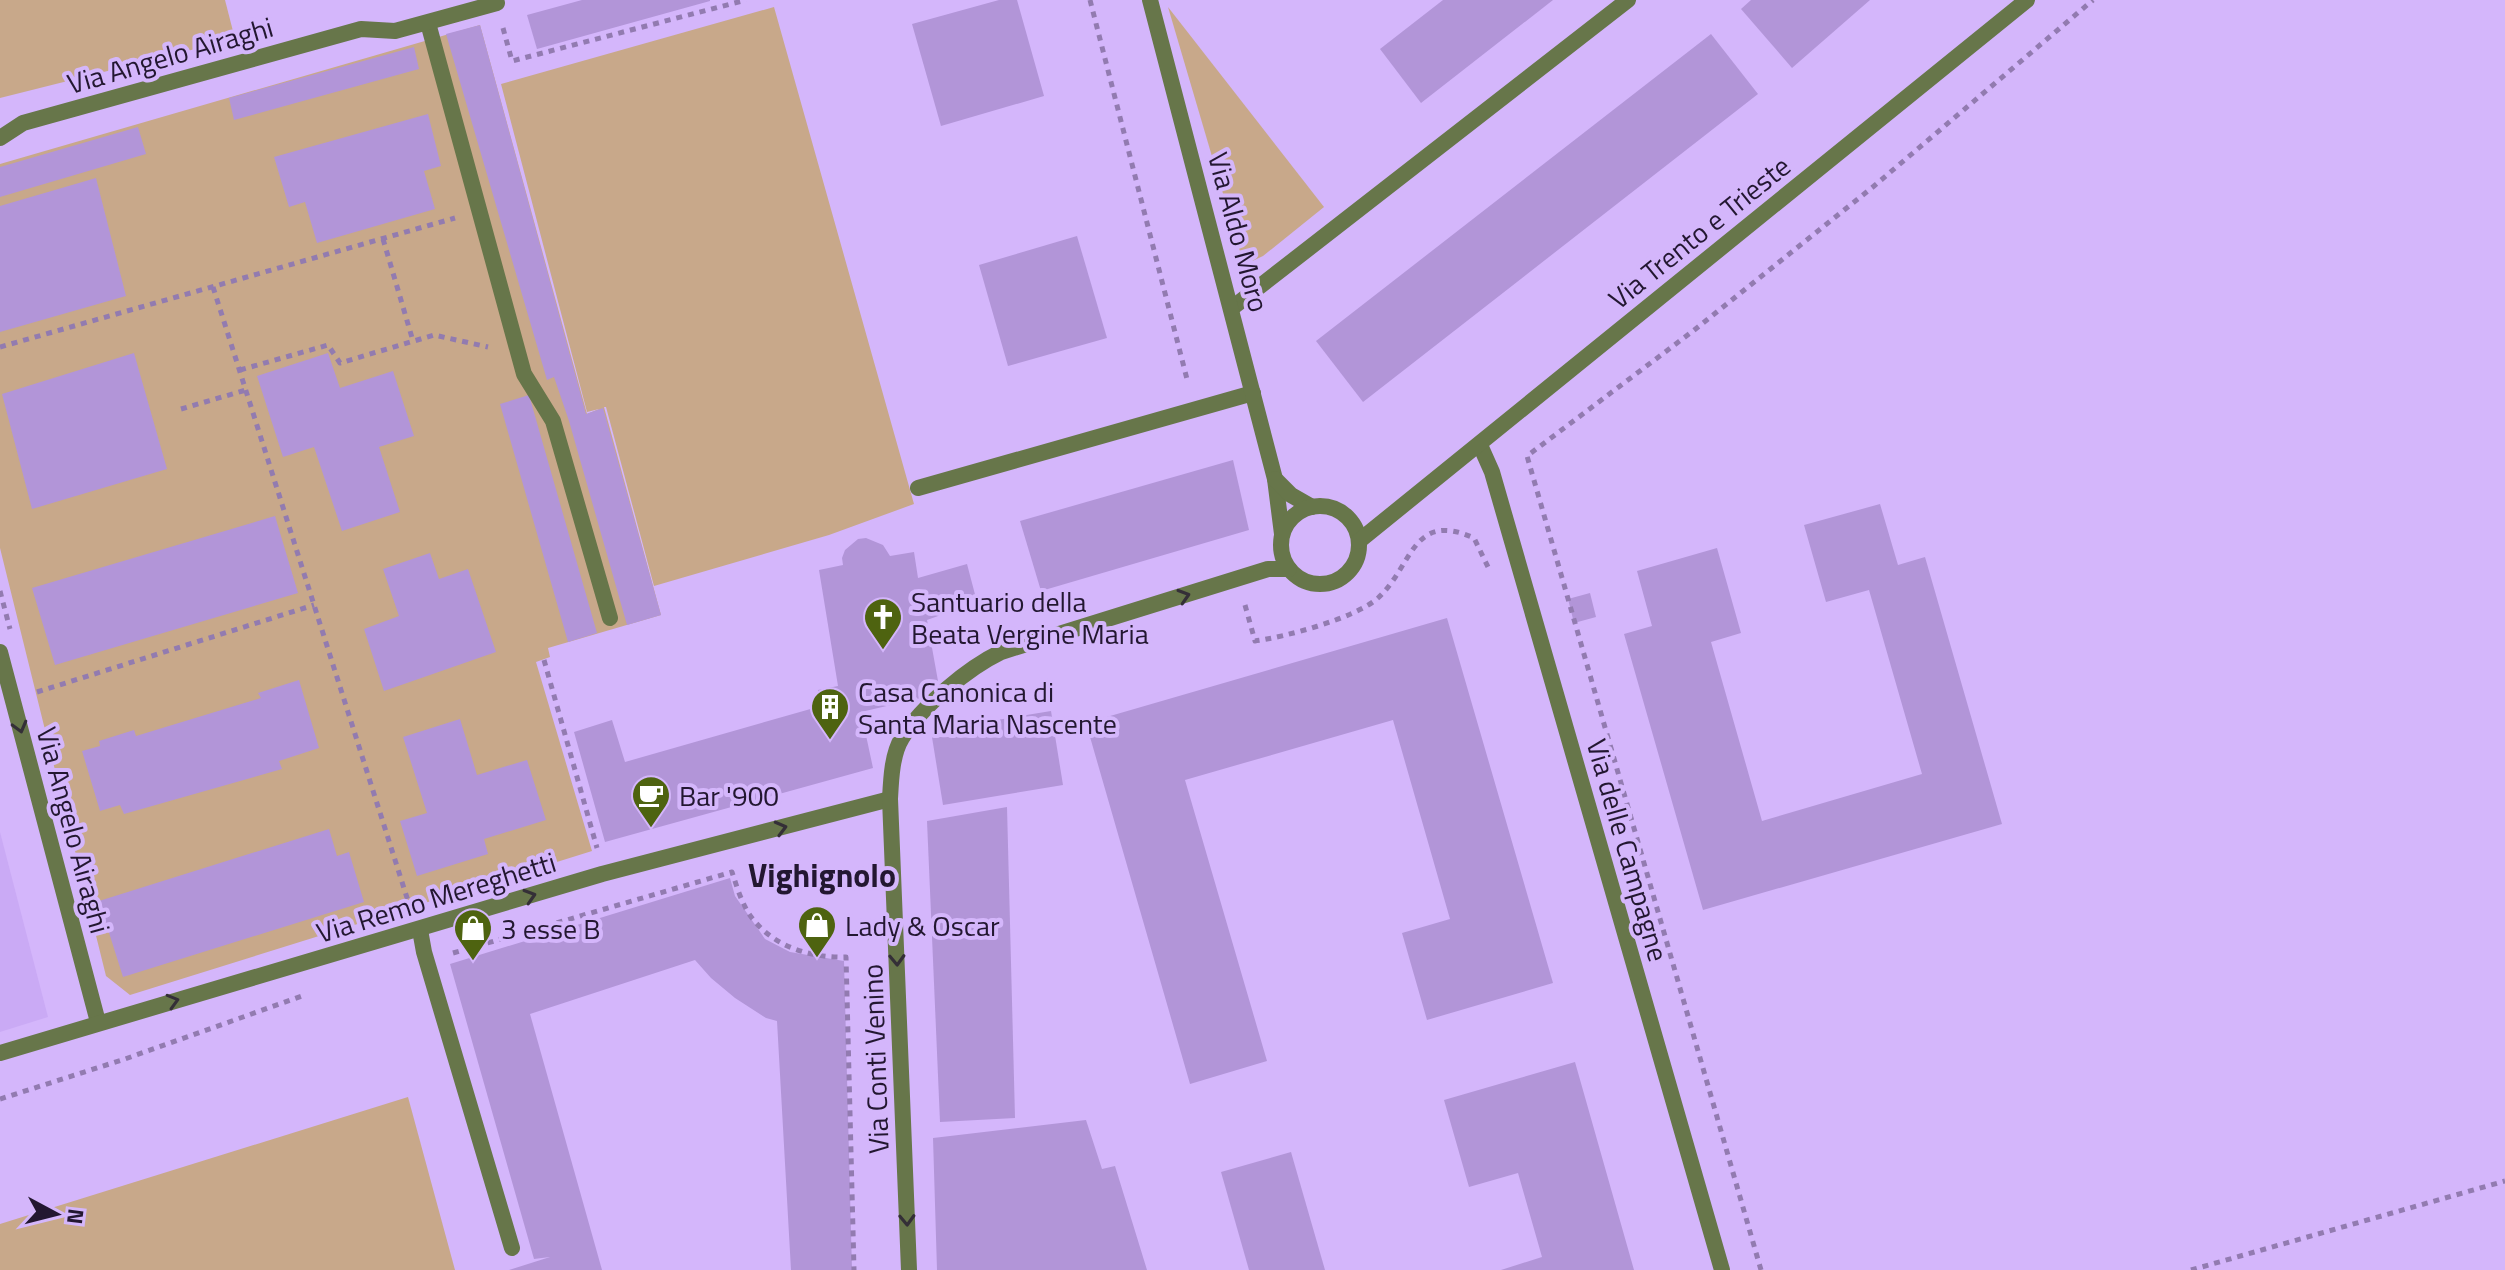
<svg xmlns="http://www.w3.org/2000/svg" width="2505" height="1270" font-family="'Titillium Web',sans-serif">
  <style>
    .built { fill: #caaaf5 }
    .green { fill: #c8a88a }
    .building { fill: #b295d8 }
    .lines { fill: none; stroke-linecap: round; stroke-linejoin: round }
    .path { stroke: #927bb0; stroke-width: 5; stroke-dasharray: 6 6; stroke-linecap: butt }
    .lane { stroke: #67764a; stroke-width: 16 }
    .street { stroke: #67764a; stroke-width: 16 }
    .oneway { stroke: #342f37 }
    .labels { text-anchor: middle; dominant-baseline: central; stroke-width: 8; stroke-linejoin: round; paint-order: stroke }
    .street-label { font-size: 28px; fill: #231731; stroke: #d4b6fb }
    .poi-label { font-size: 28px; fill: #231731; stroke: #d4b6fb; text-anchor: start }
    .quarter-label { font-size: 32px; font-weight: bold; fill: #231731; stroke: #d4b6fb }
  </style>
  <rect width="100%" height="100%" fill="#d4b6fb"/>
  <polygon class="built" points="0,832 48,1017 0,1032"/>
  <g class="green">
    <polygon points="0,0 225,0 235,39 0,98"/>
    <polygon points="774,7 914,504 829,535 654,586 606,407 604,407 661,615 548,648 550,657 536,662 592,851 130,995 106,976 0,548 0,164 480,25 587,414 599,409 587,412 501,84"/>
    <polygon points="1168,7 1324,207 1263,256 1244,265"/>
    <polygon points="408,1097 455,1270 0,1270 0,1224"/>
  </g>
  <g class="building">
    <polygon points="582,0 710,0 710,1 537,49 527,15"/>
    <polygon points="999,0 1017,0 1044,96 941,126 912,24"/>
    <polygon points="1443,0 1553,0 1421,103 1380,49"/>
    <polygon points="1751,0 1870,0 1792,68 1741,9"/>
    <polygon points="480,25 586,414 603,408 661,615 627,625 569,421 554,377 547,380 446,34"/>
    <polygon points="1711,34 1758,94 1363,402 1316,341"/>
    <polygon points="414,47 419,69 234,120 229,98"/>
    <polygon points="428,114 441,166 424,171 435,209 317,243 305,202 289,207 274,157"/>
    <polygon points="138,127 146,154 0,197 0,167"/>
    <polygon points="96,178 126,296 0,332 0,206"/>
    <polygon points="1077,236 1107,338 1008,366 979,265"/>
    <polygon points="134,353 167,469 32,509 2,394"/>
    <polygon points="328,353 340,388 393,371 414,436 379,447 400,512 342,531 314,447 283,457 257,376"/>
    <polygon points="529,395 597,633 568,642 500,404"/>
    <polygon points="1233,460 1249,530 1041,591 1020,521"/>
    <polygon points="1880,504 1898,565 1925,557 2002,824 1703,910 1624,634 1652,626 1637,571 1717,548 1741,633 1711,642 1762,821 1922,774 1869,590 1826,602 1804,525"/>
    <polygon points="275,516 298,593 55,665 32,588"/>
    <polygon points="866,538 883,545 890,556 914,552 918,578 967,564 977,602 927,620 938,681 922,684 925,697 861,712 873,768 605,842 574,732 612,720 625,762 821,706 818,690 838,686 819,570 843,565 842,558 845,550 858,539"/>
    <polygon points="430,553 439,579 468,569 496,652 384,691 364,629 399,616 383,569"/>
    <polygon points="1590,593 1596,617 1574,623 1568,599"/>
    <polygon points="1447,618 1553,983 1427,1020 1402,933 1450,919 1393,720 1185,780 1267,1061 1190,1084 1086,723"/>
    <polygon points="299,680 319,748 279,761 282,769 124,814 120,805 100,811 82,751 100,746 99,741 134,730 136,736 261,698 258,693"/>
    <polygon points="1051,711 1063,785 943,805 931,731"/>
    <polygon points="460,719 477,775 527,760 546,820 484,839 488,854 417,876 400,821 427,813 403,737"/>
    <polygon points="1007,807 1015,1118 940,1122 927,821"/>
    <polygon points="329,829 337,856 349,852 364,902 123,977 99,901"/>
    <polygon points="730,878 735,896 765,939 790,952 844,961 852,1270 791,1270 777,1021 766,1018 735,998 711,978 695,960 530,1014 602,1270 509,1270 550,1257 534,1259 450,964"/>
    <polygon points="1575,1062 1634,1270 1501,1270 1542,1257 1518,1173 1469,1187 1444,1100"/>
    <polygon points="1086,1120 1102,1169 1115,1166 1147,1270 937,1270 933,1138"/>
    <polygon points="1291,1152 1325,1270 1249,1270 1221,1172"/>
  </g>
  <g class="lines">
    <g class="path">
      <polyline points="1090,0 1188,383"/>
      <polyline points="503,28 512,61 746,0"/>
      <polyline points="383,239 413,341"/>
      <polyline points="213,287 409,904"/>
      <polyline points="0,347 455,218"/>
      <polyline points="240,370 328,345 340,363 434,335 488,347"/>
      <polyline points="181,409 246,390"/>
      <polyline points="0,591 10,629"/>
      <path d="M1245 605 1255 641C1285 637 1356 618 1378 598 1413 566 1412 510 1474 538L1488 567"/>
      <polyline points="544,660 597,848"/>
      <polyline points="37,692 314,605"/>
      <path d="M453 953 732 872C737 887 742 905 752 918 774 947 811 958 846 957L854 1270"/>
      <polyline points="0,1099 125,1059 302,996"/>
      <polyline points="1761,1270 1527,456 1693,331 1874,186 2093,0"/>
      <polyline points="2191,1270 2505,1181"/>
    </g>
    <g class="lane">
      <polyline points="428,23 524,374 553,421 610,618"/>
      <polyline points="1232,308 1628,0"/>
      <polyline points="918,488 1253,393"/>
      <polyline points="420,930 424,952 512,1248"/>
    </g>
    <g class="street">
      <polyline points="1150,0 1275,479 1282,534"/>
      <polyline points="0,138 23,123 361,29 395,31 497,3"/>
      <polyline points="1480,445 1492,472 1722,1270"/>
      <polyline points="1275,479 1291,495 1312,507"/>
      <circle cx="1320" cy="545" r="39"/>
      <polyline points="1359,541 2027,0"/>
      <polyline points="0,652 98,1022"/>
      <polyline points="0,1053 602,874 890,799"/>
      <path d="M909 1270 890 799C891 779 892 754 902 738 922 706 968 668 1001 652L1268 569H1289"/>
    </g>
  </g>
  <defs><path id="oneway-chevron" d="M-2-3.5L2.5 0L-2 3.5" fill="none" stroke-width="1.6" stroke-linecap="round" stroke-linejoin="round" transform="scale(2)"/></defs>
  <g class="oneway">
    <use href="#oneway-chevron" transform="translate(1184 596) rotate(-17)"/>
    <use href="#oneway-chevron" transform="translate(20 727) rotate(75)"/>
    <use href="#oneway-chevron" transform="translate(781 828) rotate(-15)"/>
    <use href="#oneway-chevron" transform="translate(530 896) rotate(-17)"/>
    <use href="#oneway-chevron" transform="translate(897 960) rotate(88)"/>
    <use href="#oneway-chevron" transform="translate(173 1001) rotate(-16)"/>
    <use href="#oneway-chevron" transform="translate(907 1220) rotate(88)"/>
  </g>
  <defs>
    <symbol id="church-pin" viewBox="-11 -11 22 30"><path d="M0 17L-7.5 6A9.5 9.5 0 1 1 7.5 6Z" fill="#4e6310" stroke="#d4b6fb"/><path d="M-1.2-6h2.4v3.5h3.3v2.4h-3.3V6h-2.4V-.1h-3.3v-2.4h3.3Z" fill="#fff"/></symbol>
    <symbol id="building-pin" viewBox="-11 -11 22 30"><path d="M0 17L-7.5 6A9.5 9.5 0 1 1 7.5 6Z" fill="#4e6310" stroke="#d4b6fb"/><path d="M-4-6H4V6H1V3H-1V6H-4ZM-2.5-4.3h1.7v1.8h-1.7ZM.8-4.3h1.7v1.8H.8ZM-2.5-1h1.7V.8h-1.7ZM.8-1h1.7V.8H.8Z" fill="#fff"/></symbol>
    <symbol id="cafe-pin" viewBox="-11 -11 22 30"><path d="M0 17L-7.5 6A9.5 9.5 0 1 1 7.5 6Z" fill="#4e6310" stroke="#d4b6fb"/><path d="M-5.5-4.5H6V0H3Q3 3.5 0 3.5H-2.5Q-5.5 3.5-5.5 0ZM3-3.2v2h1.7v-2ZM-6 4.5H4V6H-6Z" fill="#fff"/></symbol>
    <symbol id="shop-pin" viewBox="-11 -11 22 30"><path d="M0 17L-7.5 6A9.5 9.5 0 1 1 7.5 6Z" fill="#4e6310" stroke="#d4b6fb"/><path d="M-5-2.5h2.3a2.7 3.5 0 0 1 5.4 0H5L5.5 6h-11ZM-1.5-2.5h3a1.5 2.3 0 0 0-3 0Z" fill="#fff"/></symbol>
  </defs>
  <g fill-rule="evenodd">
    <use href="#church-pin" x="861" y="595" width="44" height="60"/>
    <use href="#building-pin" x="808" y="685" width="44" height="60"/>
    <use href="#cafe-pin" x="629" y="773" width="44" height="60"/>
    <use href="#shop-pin" x="795" y="903" width="44" height="60"/>
    <use href="#shop-pin" x="451" y="906" width="44" height="60"/>
  </g>
  <g class="labels">
    <g class="street-label">
      <text transform="translate(170 55) rotate(-16)">Via Angelo Airaghi</text>
      <text transform="translate(1239 232) rotate(75)">Via Aldo Moro</text>
      <text transform="translate(1699 232) rotate(-39)">Via Trento e Trieste</text>
      <text transform="translate(74 830) rotate(75)">Via Angelo Airaghi</text>
      <text transform="translate(1628 850) rotate(74)">Via delle Campagne</text>
      <text transform="translate(436 897) rotate(-17)">Via Remo Mereghetti</text>
      <text transform="translate(875 1059) rotate(-92)">Via Conti Venino</text>
    </g>
    <g class="poi-label">
      <text x="911" y="601">Santuario della<tspan x="911" dy="32">Beata Vergine Maria</tspan></text>
      <text x="858" y="691">Casa Canonica di<tspan x="858" dy="32">Santa Maria Nascente</tspan></text>
      <text x="679" y="795">Bar '900</text>
      <text x="845" y="925">Lady &amp; Oscar</text>
      <text x="501" y="928">3 esse B</text>
    </g>
    <g class="quarter-label">
      <text x="822" y="875">Vighignolo</text>
    </g>
  </g>
  <g transform="translate(56 1214) rotate(97)" stroke="#d4b6fb" stroke-width="6" paint-order="stroke">
  <path d="M0-6L14 30L0 20L-14 30Z" fill="#231731"/>
  <text y="-12" font-size="22" font-weight="bold" text-anchor="middle" fill="#231731">N</text>
  </g>
</svg>
